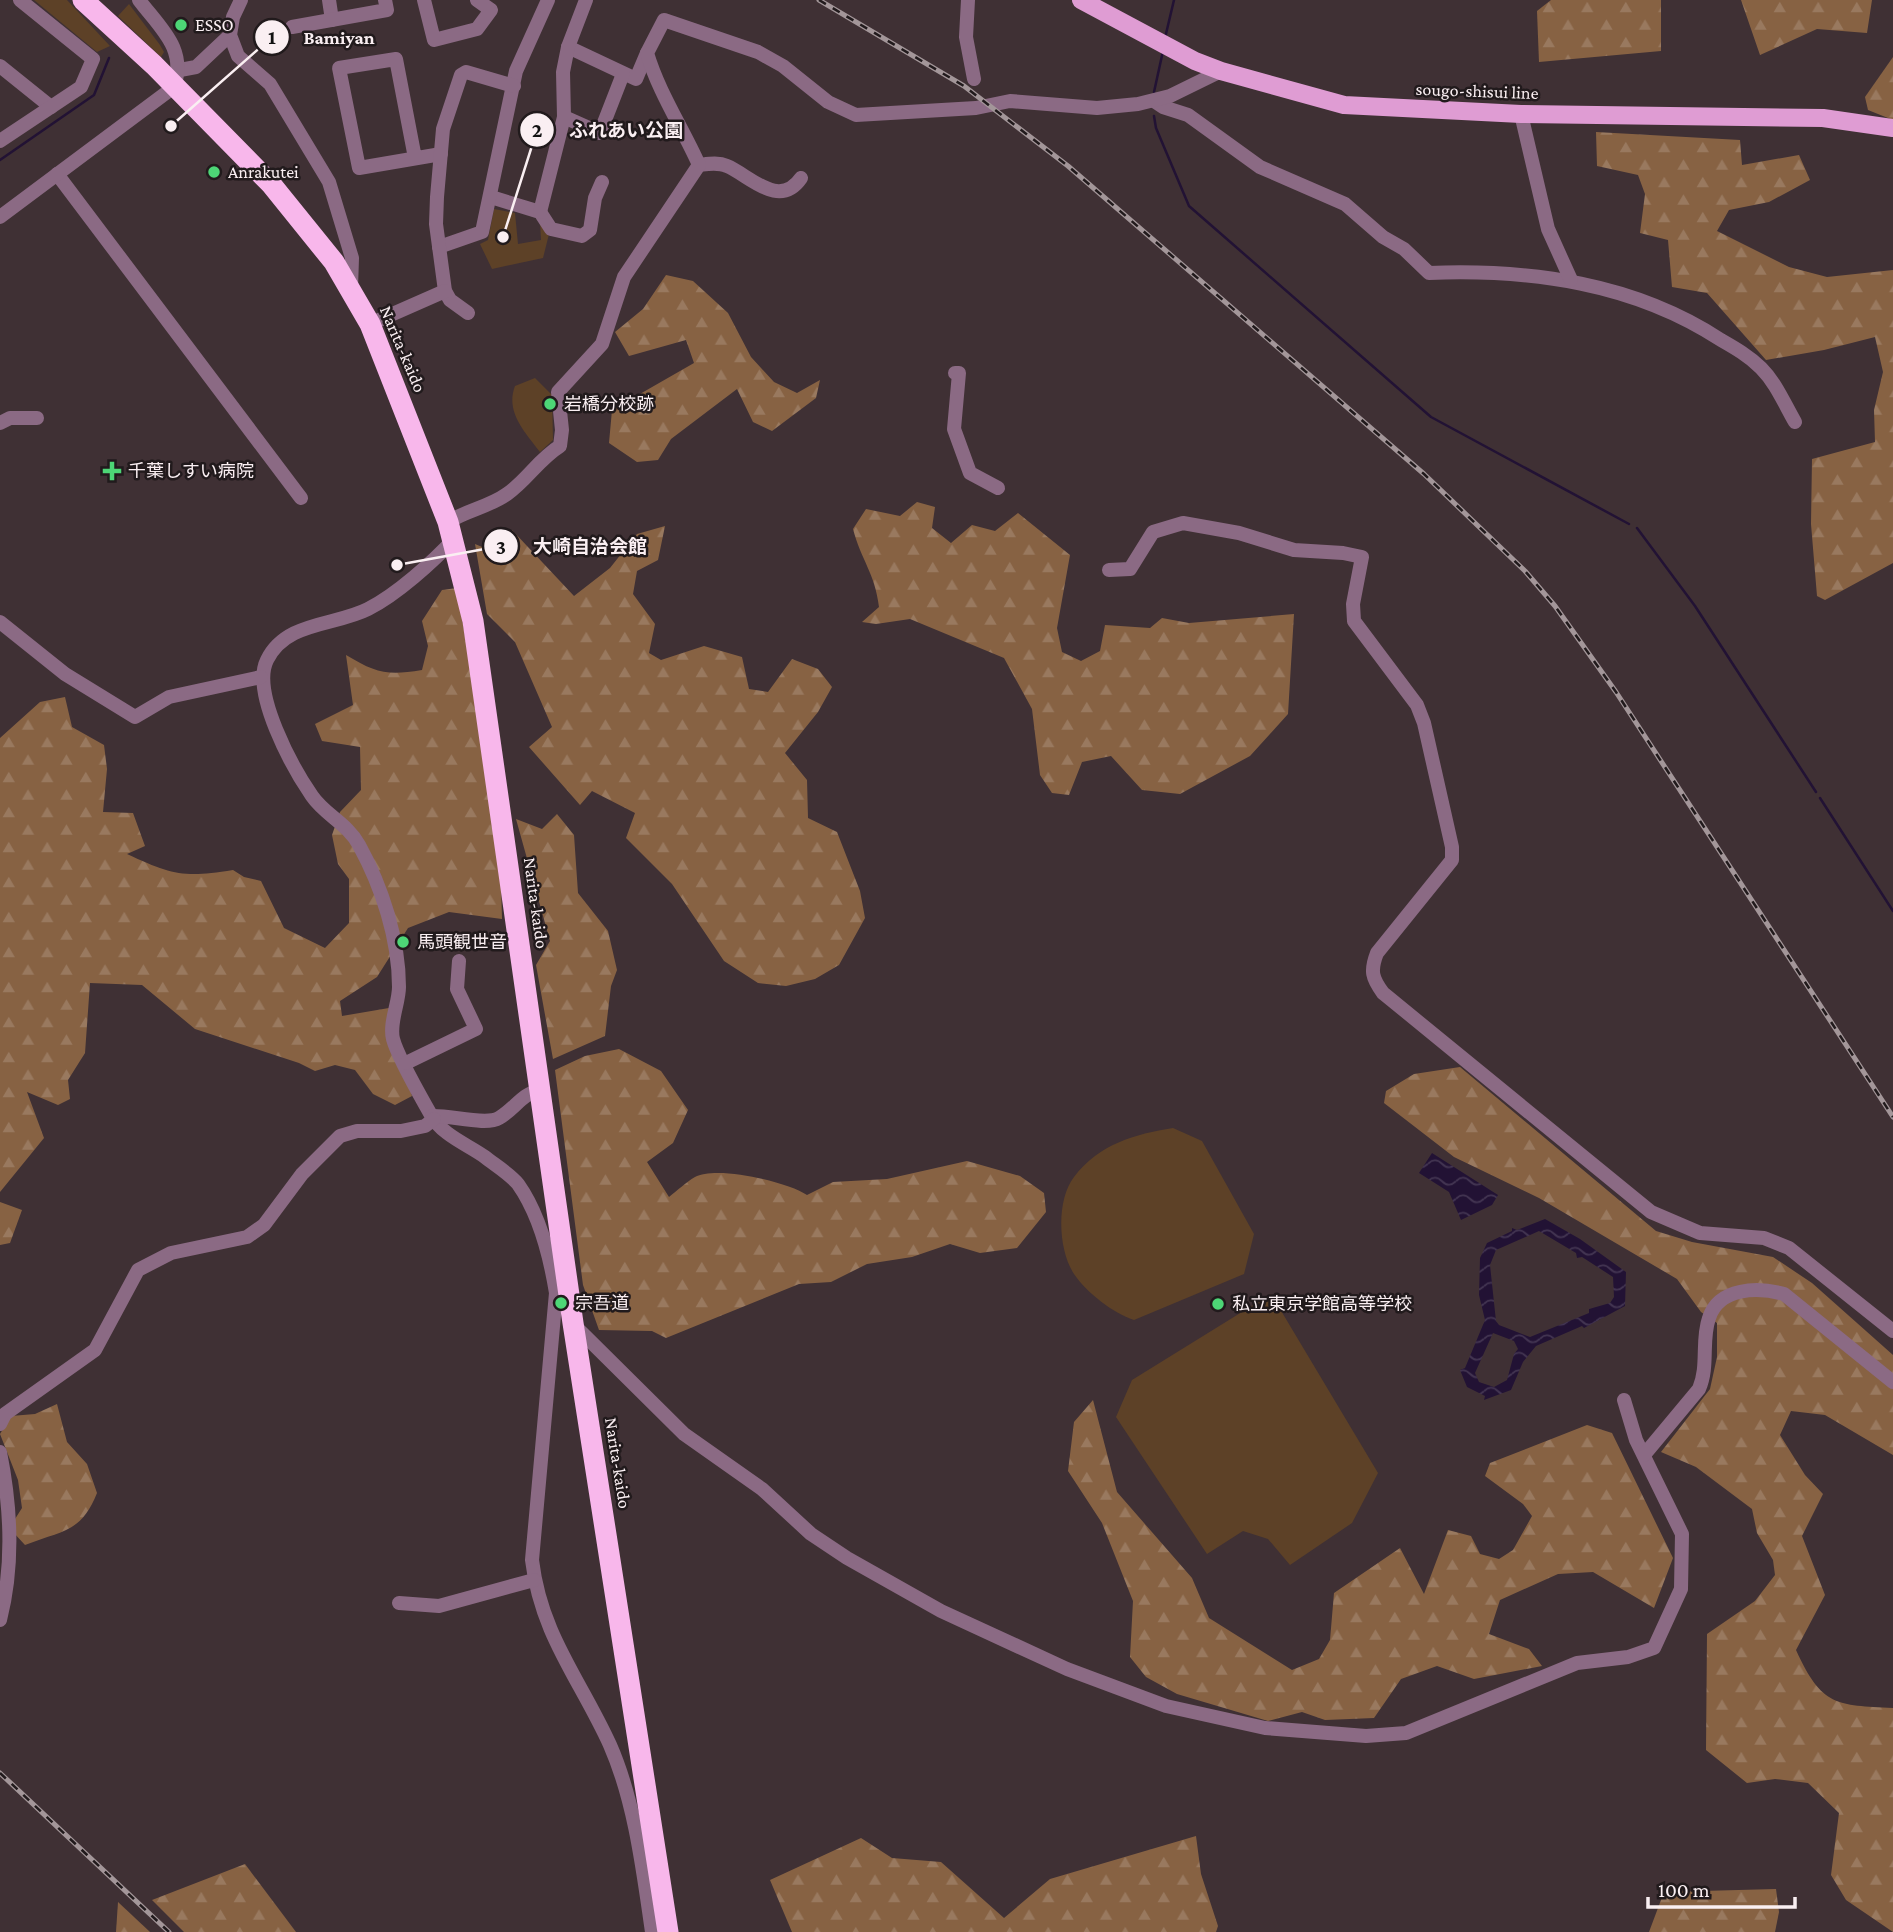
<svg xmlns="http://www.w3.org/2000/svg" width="1893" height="1932" font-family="'Crimson Pro','Noto Sans JP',serif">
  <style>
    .green { fill: #5d4127 }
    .forest { fill: url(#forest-firs) }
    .water { fill: url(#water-waves); fill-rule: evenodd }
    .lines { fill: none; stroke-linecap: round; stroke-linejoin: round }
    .stream { stroke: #221234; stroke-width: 2.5 }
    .minor { stroke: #8b6a84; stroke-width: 14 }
    .major { stroke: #df9cd3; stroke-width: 18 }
    .highway { stroke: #f8b7eb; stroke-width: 21 }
    .rail-casing { stroke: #a39699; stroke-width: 5 }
    .rail { stroke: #211a1c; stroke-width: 2.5; stroke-dasharray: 8; stroke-linecap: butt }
    .poi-dot { fill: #4dd676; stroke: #211a1c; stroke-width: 2.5 }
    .labels { text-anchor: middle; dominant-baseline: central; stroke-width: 5; stroke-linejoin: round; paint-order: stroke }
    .poi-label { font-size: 18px; fill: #faeff2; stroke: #211a1c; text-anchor: start }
    .street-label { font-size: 18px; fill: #faeff2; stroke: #211a1c }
    .leader { fill: none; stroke: #faeff2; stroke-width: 2.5 }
    .callout-dot { fill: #faeff2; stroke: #211a1c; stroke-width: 2.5 }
    .mark-label { font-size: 21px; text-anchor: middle; font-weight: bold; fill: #111 }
    .callout-label { font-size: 19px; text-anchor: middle; font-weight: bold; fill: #faeff2; stroke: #211a1c; stroke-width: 5; stroke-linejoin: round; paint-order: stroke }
  </style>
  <defs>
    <pattern id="forest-firs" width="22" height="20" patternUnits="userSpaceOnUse" patternTransform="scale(1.75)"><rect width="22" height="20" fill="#876243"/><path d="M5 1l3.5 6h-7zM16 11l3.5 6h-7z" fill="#99795f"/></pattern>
    <pattern id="water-waves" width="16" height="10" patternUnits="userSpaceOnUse" patternTransform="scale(1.75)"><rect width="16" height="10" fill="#221234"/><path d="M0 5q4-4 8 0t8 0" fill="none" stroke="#433552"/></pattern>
  </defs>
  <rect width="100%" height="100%" fill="#3f3034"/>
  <g class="green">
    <polygon points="34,0 67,0 110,46 97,52"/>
    <polygon points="129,4 160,45 164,52 161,57 118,16"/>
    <polygon points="494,209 515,213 518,244 541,240 540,222 549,234 543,258 492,269 480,244 488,240"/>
    <path d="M535 378 552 395 553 440 540 452C525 432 505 412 515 386Z"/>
    <path d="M1173 1128 1202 1141 1254 1234 1244 1274 1134 1320C1113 1313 1087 1293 1074 1274 1058 1250 1056 1200 1074 1177 1099 1144 1135 1134 1173 1128Z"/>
    <polygon points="1271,1294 1378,1473 1352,1523 1290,1565 1268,1539 1243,1531 1207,1554 1116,1417 1132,1380"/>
  </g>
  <g class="forest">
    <polygon points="1551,0 1661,0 1661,51 1539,62 1537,11"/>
    <polygon points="1741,0 1872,0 1867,33 1817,29 1760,55"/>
    <polygon points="1893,57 1893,120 1868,110 1865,97"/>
    <polygon points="1596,132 1740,140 1742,165 1799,155 1810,180 1769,202 1729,210 1717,231 1789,267 1827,277 1893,270 1893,563 1825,600 1817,596 1811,524 1812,459 1875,442 1874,410 1883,372 1875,337 1824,350 1766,360 1707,293 1672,287 1668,240 1640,233 1645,194 1638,175 1597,166"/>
    <polygon points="666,275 693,281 728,313 751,357 774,382 797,393 820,380 816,398 772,431 753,422 737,389 671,439 658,460 637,462 609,443 612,410 694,363 686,340 629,356 615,332 643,309"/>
    <path d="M917 502 935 507 932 528 951 543 972 525 995 531 1018 513 1070 555 1057 628 1062 652 1081 661 1100 651 1105 625 1150 628 1162 618 1189 623 1294 614 1288 714 1250 756 1180 794 1142 790 1111 756 1082 762 1069 795 1052 793 1040 775 1032 709 1004 658 910 619 876 624 862 622 879 607C875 573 861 560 853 529L866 509 900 516Z"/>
    <polygon points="665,526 658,560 637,571 633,594 655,624 649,653 661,660 704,646 742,657 749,689 768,692 792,659 818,669 832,687 818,712 785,753 807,780 808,818 837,832 860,891 865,918 839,965 815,979 786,986 758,983 724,961 672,884 626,838 635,813 592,791 580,805 529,747 552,727 515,642 487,614 475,544 487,549 512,530 574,596 610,568 637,534"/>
    <path d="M457 588 500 846 502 919 449 912 408 928 377 977 340 1001 342 1016 389 1008 412 1096 395 1105 373 1094 355 1070 335 1065 315 1071 299 1063 195 1029 142 985 90 983 85 1053 68 1080 70 1099 58 1105 27 1092 44 1138 0 1192V738L40 702 65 697 72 727 104 745 107 769 103 812 133 813 145 846 127 854C172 875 184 878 233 870L244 877 261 881 284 928 325 948 349 923V879L338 864 332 835 340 812 361 790 360 747 322 741 315 724 353 705 346 655C376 673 387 676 422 670L428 646 422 621 442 590Z"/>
    <polygon points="557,814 574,835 578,893 608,931 617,970 611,986 605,1036 553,1059 536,965 550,941 516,819 542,829"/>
    <path d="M619 1049 661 1071 688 1110 673 1143 647 1162 669 1197C677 1191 686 1182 695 1177 717 1165 788 1182 807 1195L833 1182 887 1179 967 1161 1020 1176 1044 1193 1046 1212 1017 1248 980 1253 950 1244 912 1257 867 1264 831 1282 799 1284 666 1338 652 1331 599 1330 583 1285 555 1070 585 1056Z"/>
    <path d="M1460 1067 1656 1231 1692 1242 1773 1257 1812 1283 1893 1355V1455L1825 1415 1791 1411 1780 1435 1805 1475 1823 1494 1802 1536 1825 1595 1796 1650C1822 1707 1836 1705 1893 1708V1932L1846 1900 1831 1875 1839 1813 1808 1783 1775 1779 1747 1783 1706 1750 1707 1634 1755 1601 1775 1575 1773 1560 1757 1533 1752 1509 1696 1467 1661 1452 1710 1389 1717 1357V1323L1701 1312 1677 1279 1539 1198 1454 1157 1384 1103 1386 1091 1414 1074Z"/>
    <polygon points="0,1202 22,1210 10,1243 0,1245"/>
    <polygon points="1093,1400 1117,1492 1192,1578 1209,1618 1292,1670 1319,1659 1330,1640 1334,1593 1400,1548 1424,1594 1448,1530 1471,1536 1480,1554 1499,1559 1513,1550 1532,1516 1523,1504 1485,1476 1490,1463 1587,1425 1612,1433 1673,1558 1654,1608 1593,1572 1558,1574 1500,1600 1489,1634 1529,1649 1542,1666 1474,1679 1437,1666 1401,1679 1374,1718 1325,1720 1302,1712 1268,1721 1177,1694 1146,1677 1130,1657 1133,1601 1102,1523 1068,1471 1074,1422"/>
    <path d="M57 1404 67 1442 87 1464 97 1493C81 1533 63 1530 25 1545L13 1532 15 1519 22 1508 18 1480 0 1434 11 1416 35 1414Z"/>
    <polygon points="1196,1836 1201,1874 1218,1926 1216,1932 792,1932 770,1880 861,1838 892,1858 941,1862 1004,1918 1050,1879"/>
    <polygon points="245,1864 296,1932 184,1932 152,1900"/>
    <polygon points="1776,1889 1779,1912 1775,1932 1649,1932 1664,1892"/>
    <polygon points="118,1902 150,1932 116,1932"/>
  </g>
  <g class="water">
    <polygon points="1432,1153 1498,1195 1492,1205 1461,1220 1449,1192 1419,1173"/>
    <path d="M1545 1219 1580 1239 1626 1272 1625 1306 1584 1328 1582 1326 1536 1346 1523 1362 1511 1390 1484 1400 1485 1396 1467 1387 1460 1370 1465 1368 1485 1320 1479 1295 1480 1258 1487 1243 1512 1231V1228L1517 1230ZM1539 1231 1576 1253 1577 1258 1582 1257 1613 1277 1614 1297 1610 1303 1589 1309V1313L1530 1337 1499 1325 1496 1321 1490 1265 1496 1250ZM1493 1333 1514 1341 1518 1349 1514 1354 1507 1380 1494 1387 1479 1382 1475 1373Z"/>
  </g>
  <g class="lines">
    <g class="stream">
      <polyline points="1165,38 1174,0"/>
      <polyline points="1154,92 1163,51"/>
      <polyline points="1154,116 1156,128 1189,206 1431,417 1629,524"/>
      <polyline points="0,160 94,95 109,58"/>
      <polyline points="1637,528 1695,606 1816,792"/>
      <polyline points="1820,798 1893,911"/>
    </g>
    <g class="minor">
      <polyline points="241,0 233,17 230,35 238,56 270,84 329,182 352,258 351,288"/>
      <polyline points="329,0 332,20"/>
      <polyline points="424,0 434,40 477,29 491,10 477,0"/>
      <polyline points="968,0 966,37 974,79"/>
      <polyline points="292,27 387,10 385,0"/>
      <polyline points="568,47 636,79 647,53"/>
      <polyline points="0,66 51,107"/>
      <polyline points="180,70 196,67 230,35"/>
      <path d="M1154 101 1163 107 1188 115 1260 167 1345 204 1383 237 1404 249 1429 273C1531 269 1634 283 1721 340 1735 348 1749 356 1761 368 1776 383 1784 403 1795 422"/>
      <polyline points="1521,114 1548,229 1571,280"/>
      <polyline points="564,117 600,133 623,74"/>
      <polyline points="0,141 81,87 93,59 20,0"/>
      <polyline points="415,158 396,59 339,68 359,168 441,154"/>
      <path d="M699 165C708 164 718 162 727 166 749 175 779 210 801 178"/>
      <polyline points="57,174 301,498"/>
      <polyline points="491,197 540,212 551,229 582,236 590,230 595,198 602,182"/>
      <polyline points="540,212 564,117 563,72 568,47 586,0"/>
      <path d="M0 217 174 87C187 49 161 29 139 0"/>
      <polyline points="439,247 482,232 516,71 548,0"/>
      <polyline points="468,313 450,300 445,291 436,224 437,197 443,129 461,75 466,72 514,86"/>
      <polyline points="370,324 445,291"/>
      <polyline points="955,373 959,373 954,429 970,473 998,488"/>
      <polyline points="0,423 10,418 37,418"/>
      <path d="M448 522C467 510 489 507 507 494 527 480 539 459 560 446L562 430 558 392 602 344 624 277 699 165C682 127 659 93 647 53L664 20 758 52 783 66 828 102 856 115 976 108 1010 101 1097 108 1138 104 1170 96 1221 71"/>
      <path d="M454 539C433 562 396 595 368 609 335 626 286 621 267 660 251 692 292 767 312 796 325 815 348 824 359 845 382 887 399 939 399 987 399 1003 389 1023 393 1039 398 1058 421 1097 431 1115 443 1136 467 1144 485 1157 495 1165 510 1174 518 1184 540 1215 550 1256 556 1293L532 1560C541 1635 580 1679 610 1745 635 1802 643 1870 652 1932"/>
      <path d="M1109 570 1130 569 1153 532 1183 523 1239 533 1294 550 1343 553 1362 557 1353 604 1354 621 1417 705 1424 723 1452 847V860L1377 953C1370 971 1372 978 1383 993L1651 1212 1700 1233 1764 1238 1789 1248 1893 1331"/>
      <polyline points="0,622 65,674 135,717 169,697 261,677"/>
      <polyline points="406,1063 476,1029 457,989 459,961"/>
      <path d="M432 1116C450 1115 486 1126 499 1118 516 1108 521 1094 540 1090"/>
      <polyline points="573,1324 684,1434 762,1489 811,1534 847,1558 941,1611 1067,1669 1166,1706 1265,1728 1366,1736 1406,1733 1577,1663 1628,1657 1654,1648 1681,1589 1682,1534 1636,1440 1624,1400"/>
      <polyline points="0,1424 5,1414 95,1350 138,1270 171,1253 247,1237 264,1225 302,1174 340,1136 357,1131 401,1131 425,1126 434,1119"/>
      <path d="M0 1452C11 1507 14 1565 0 1620"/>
      <path d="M1644 1455 1699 1389C1709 1366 1701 1341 1709 1318 1719 1287 1758 1287 1784 1294L1893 1382"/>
      <polyline points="399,1603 439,1606 534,1580"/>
    </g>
    <polyline class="major" points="1081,0 1195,61 1221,71 1344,105 1521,114 1823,118 1893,128"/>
    <polyline class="highway" points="83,0 154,65 271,184 334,262 370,324 448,522 473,621 573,1323 668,1932"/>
    <defs>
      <g id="rail">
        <polyline points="819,0 964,86 1068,166 1424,474 1525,571 1555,606 1616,692 1893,1117"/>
        <polyline points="0,1773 169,1932"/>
      </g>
    </defs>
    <use href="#rail" class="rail-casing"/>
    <use href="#rail" class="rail"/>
  </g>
  <g class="poi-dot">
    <circle cx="181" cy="25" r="7"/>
    <circle cx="214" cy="172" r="7"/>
    <circle cx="550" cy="404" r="7"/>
    <path d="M108.5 460.5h7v7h7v7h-7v7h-7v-7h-7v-7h7z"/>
    <circle cx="403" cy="942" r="7"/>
    <circle cx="561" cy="1303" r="7"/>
    <circle cx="1218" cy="1304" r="7"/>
  </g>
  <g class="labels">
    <g class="poi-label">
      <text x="195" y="25">ESSO</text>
      <text x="228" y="172">Anrakutei</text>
      <text x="564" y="404">岩橋分校跡</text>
      <text x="128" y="471">千葉しすい病院</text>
      <text x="417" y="942">馬頭観世音</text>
      <text x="575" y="1303">宗吾道</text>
      <text x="1232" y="1304">私立東京学館高等学校</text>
    </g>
    <g class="street-label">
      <text transform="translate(1477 91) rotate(2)">sougo-shisui line</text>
      <text transform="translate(403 349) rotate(67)">Narita-kaido</text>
      <text transform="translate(536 903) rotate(82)">Narita-kaido</text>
      <text transform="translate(618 1463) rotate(81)">Narita-kaido</text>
    </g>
  </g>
  <path class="leader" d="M171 126L272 37M503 237L537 130M397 565L501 546"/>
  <g class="callout-dot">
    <circle cx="171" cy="126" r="7"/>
    <circle cx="503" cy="237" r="7"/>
    <circle cx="397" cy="565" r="7"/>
    <circle cx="272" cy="37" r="18"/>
    <circle cx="537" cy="130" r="18"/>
    <circle cx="501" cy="546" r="18"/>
  </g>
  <g class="mark-label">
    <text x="272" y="44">1</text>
    <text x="537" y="137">2</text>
    <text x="501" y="554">3</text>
  </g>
  <g class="callout-label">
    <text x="339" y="44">Bamiyan</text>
    <text x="626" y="137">ふれあい公園</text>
    <text x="590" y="553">大崎自治会館</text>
  </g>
  <path d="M1648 1897v10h147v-10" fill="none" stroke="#faeff2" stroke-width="3.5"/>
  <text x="1658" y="1897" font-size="21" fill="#faeff2" stroke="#211a1c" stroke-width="5" paint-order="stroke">100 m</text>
</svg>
